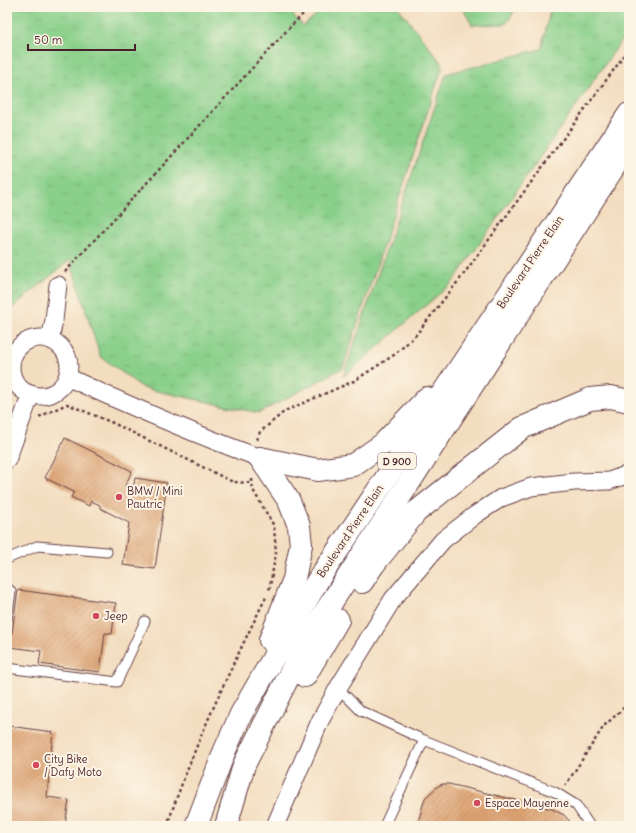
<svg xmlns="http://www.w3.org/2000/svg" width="636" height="833" font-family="Delius,sans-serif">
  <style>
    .grass { fill: url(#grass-tufts); stroke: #6a785b }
    .building { fill: url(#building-hatch) }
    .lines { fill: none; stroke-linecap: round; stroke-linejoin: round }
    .service-casing { stroke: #633c41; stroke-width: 11 }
    .minor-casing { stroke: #633c41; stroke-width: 19 }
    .primary-casing { stroke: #633c41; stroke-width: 24 }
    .path { stroke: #633c41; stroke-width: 2.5; stroke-dasharray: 3 3; stroke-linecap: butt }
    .service { stroke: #fff; stroke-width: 9 }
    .minor { stroke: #fff; stroke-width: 17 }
    .primary { stroke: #fff; stroke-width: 22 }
    .poi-dot { fill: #d1495b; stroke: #fcf5e5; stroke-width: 1.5 }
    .labels { text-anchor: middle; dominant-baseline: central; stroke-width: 4; stroke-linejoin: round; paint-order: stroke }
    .shield { fill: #fcf5e5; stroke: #7f5f63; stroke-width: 1 }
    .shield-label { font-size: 10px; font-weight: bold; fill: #4a1f2b }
    .street-label { font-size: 11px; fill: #4a1f2b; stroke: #fcf5e5 }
    .poi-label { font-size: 11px; fill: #4a1f2b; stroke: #fcf5e5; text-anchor: start }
  </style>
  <defs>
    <pattern id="grass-tufts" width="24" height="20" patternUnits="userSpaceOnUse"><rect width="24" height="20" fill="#8ad08b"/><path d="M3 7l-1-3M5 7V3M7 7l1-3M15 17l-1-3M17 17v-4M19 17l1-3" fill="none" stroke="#79b278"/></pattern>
    <pattern id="building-hatch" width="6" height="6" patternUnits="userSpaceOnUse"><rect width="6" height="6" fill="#dea372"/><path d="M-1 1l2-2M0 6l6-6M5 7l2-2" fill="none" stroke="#b6845e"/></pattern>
  </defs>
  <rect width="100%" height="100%" fill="#fcf5e5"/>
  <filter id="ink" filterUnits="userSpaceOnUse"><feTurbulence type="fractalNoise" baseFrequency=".025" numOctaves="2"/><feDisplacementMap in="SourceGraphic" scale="8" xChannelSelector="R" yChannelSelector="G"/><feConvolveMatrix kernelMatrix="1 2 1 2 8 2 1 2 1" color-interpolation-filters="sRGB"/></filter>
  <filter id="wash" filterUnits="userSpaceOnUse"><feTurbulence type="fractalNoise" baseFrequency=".012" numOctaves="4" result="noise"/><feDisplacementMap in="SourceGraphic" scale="16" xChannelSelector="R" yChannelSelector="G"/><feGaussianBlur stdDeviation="0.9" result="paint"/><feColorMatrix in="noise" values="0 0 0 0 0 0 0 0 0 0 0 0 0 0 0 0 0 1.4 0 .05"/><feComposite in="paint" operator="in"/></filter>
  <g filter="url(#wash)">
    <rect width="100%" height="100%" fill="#f3ddbf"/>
    <g class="grass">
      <polygon points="7,7 286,7 303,26 325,7 398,7 443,65 343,368 259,413 143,388 100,356 70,260 7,312"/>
      <polygon points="462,7 517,7 506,24 472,25"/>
      <polygon points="551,7 629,7 629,30 452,283 343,377 446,74 541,49"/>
    </g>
    <g id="blocks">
      <g class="building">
        <polygon points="65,438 132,471 125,486 133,490 135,478 167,483 155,569 123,565 129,523 100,508 100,505 91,501 89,506 71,497 74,492 45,478"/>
        <polygon points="18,590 116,603 112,634 105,633 100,672 39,664 41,651 10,647"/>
        <polygon points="9,726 53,732 47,797 69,800 65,825 7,826 7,727"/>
        <polygon points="443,784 449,784 552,809 564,815 574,826 417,826 425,798 438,786"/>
      </g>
    </g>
  </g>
  <g filter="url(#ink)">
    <use href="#blocks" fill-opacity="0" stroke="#633c41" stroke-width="1"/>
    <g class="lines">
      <defs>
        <g id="service">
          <polyline points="7,559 37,546 107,552"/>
          <polyline points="7,588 11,591 7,619"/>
          <polyline points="7,668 117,682 145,621"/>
          <polyline points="338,688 361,711 424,740"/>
          <polyline points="384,826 424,740 555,792 576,805 590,826"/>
        </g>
        <g id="minor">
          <circle cx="40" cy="367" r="29"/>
          <polyline points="50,340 54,320 58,285"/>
          <path d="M67 377C130 406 194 434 260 458"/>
          <polyline points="7,460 31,394"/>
          <polyline points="275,826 320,721 338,688 393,599 443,540 475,515 501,498 531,487 574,482 609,481 629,474"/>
        </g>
        <g id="primary">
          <polyline points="260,458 289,501 299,526 301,545 294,579 270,640"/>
          <polyline points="260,458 318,470 353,465 383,444 427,398"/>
          <polyline points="362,582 374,564 416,512 522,428 590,399 611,397 629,401"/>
          <polyline points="305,676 338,620"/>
          <polyline points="196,826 225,750 241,714 318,580 629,114"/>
          <polyline points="226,826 244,765 307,640 629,144"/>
        </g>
      </defs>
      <use href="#service" class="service-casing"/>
      <use href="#minor" class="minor-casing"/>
      <use href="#primary" class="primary-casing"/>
      <g class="path">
        <polyline points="65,272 291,26 310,7"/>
        <polyline points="39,417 67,404 113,423 233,482 252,483"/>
        <polyline points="257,440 260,432 285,411 354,381 394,355 415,336 463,275 629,49"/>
        <polyline points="252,479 253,490 274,526 276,553 269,591"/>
        <polyline points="565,786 604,726 629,703"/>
        <path d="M167 826C193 747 229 672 266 597"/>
      </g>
      <use href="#service" class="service"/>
      <use href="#minor" class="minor"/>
      <use href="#primary" class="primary"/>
    </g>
  </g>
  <g class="poi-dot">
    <circle cx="119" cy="497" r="4"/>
    <circle cx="96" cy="616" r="4"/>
    <circle cx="36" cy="765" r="4"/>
    <circle cx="477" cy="803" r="4"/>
  </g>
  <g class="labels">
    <rect class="shield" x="378" y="453" width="38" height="16" rx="3"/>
    <g class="shield-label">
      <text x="397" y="461">D 900</text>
    </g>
    <g class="street-label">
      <text transform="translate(530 262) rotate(-56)">Boulevard Pierre Elain</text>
      <text transform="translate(350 531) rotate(-56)">Boulevard Pierre Elain</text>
    </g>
    <g class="poi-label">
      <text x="127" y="491">BMW / Mini<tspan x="127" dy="13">Pautric</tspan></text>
      <text x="104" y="616">Jeep</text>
      <text x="44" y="759">City Bike<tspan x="44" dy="13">/ Dafy Moto</tspan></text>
      <text x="485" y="803">Espace Mayenne</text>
    </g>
  </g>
  <rect width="636" height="833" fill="none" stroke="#fcf5e5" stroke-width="24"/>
  <path d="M28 44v6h107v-6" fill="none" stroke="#4a1f2b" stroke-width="2"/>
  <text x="34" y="44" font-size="12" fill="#4a1f2b" stroke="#fcf5e5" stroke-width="3" paint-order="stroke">50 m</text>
</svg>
